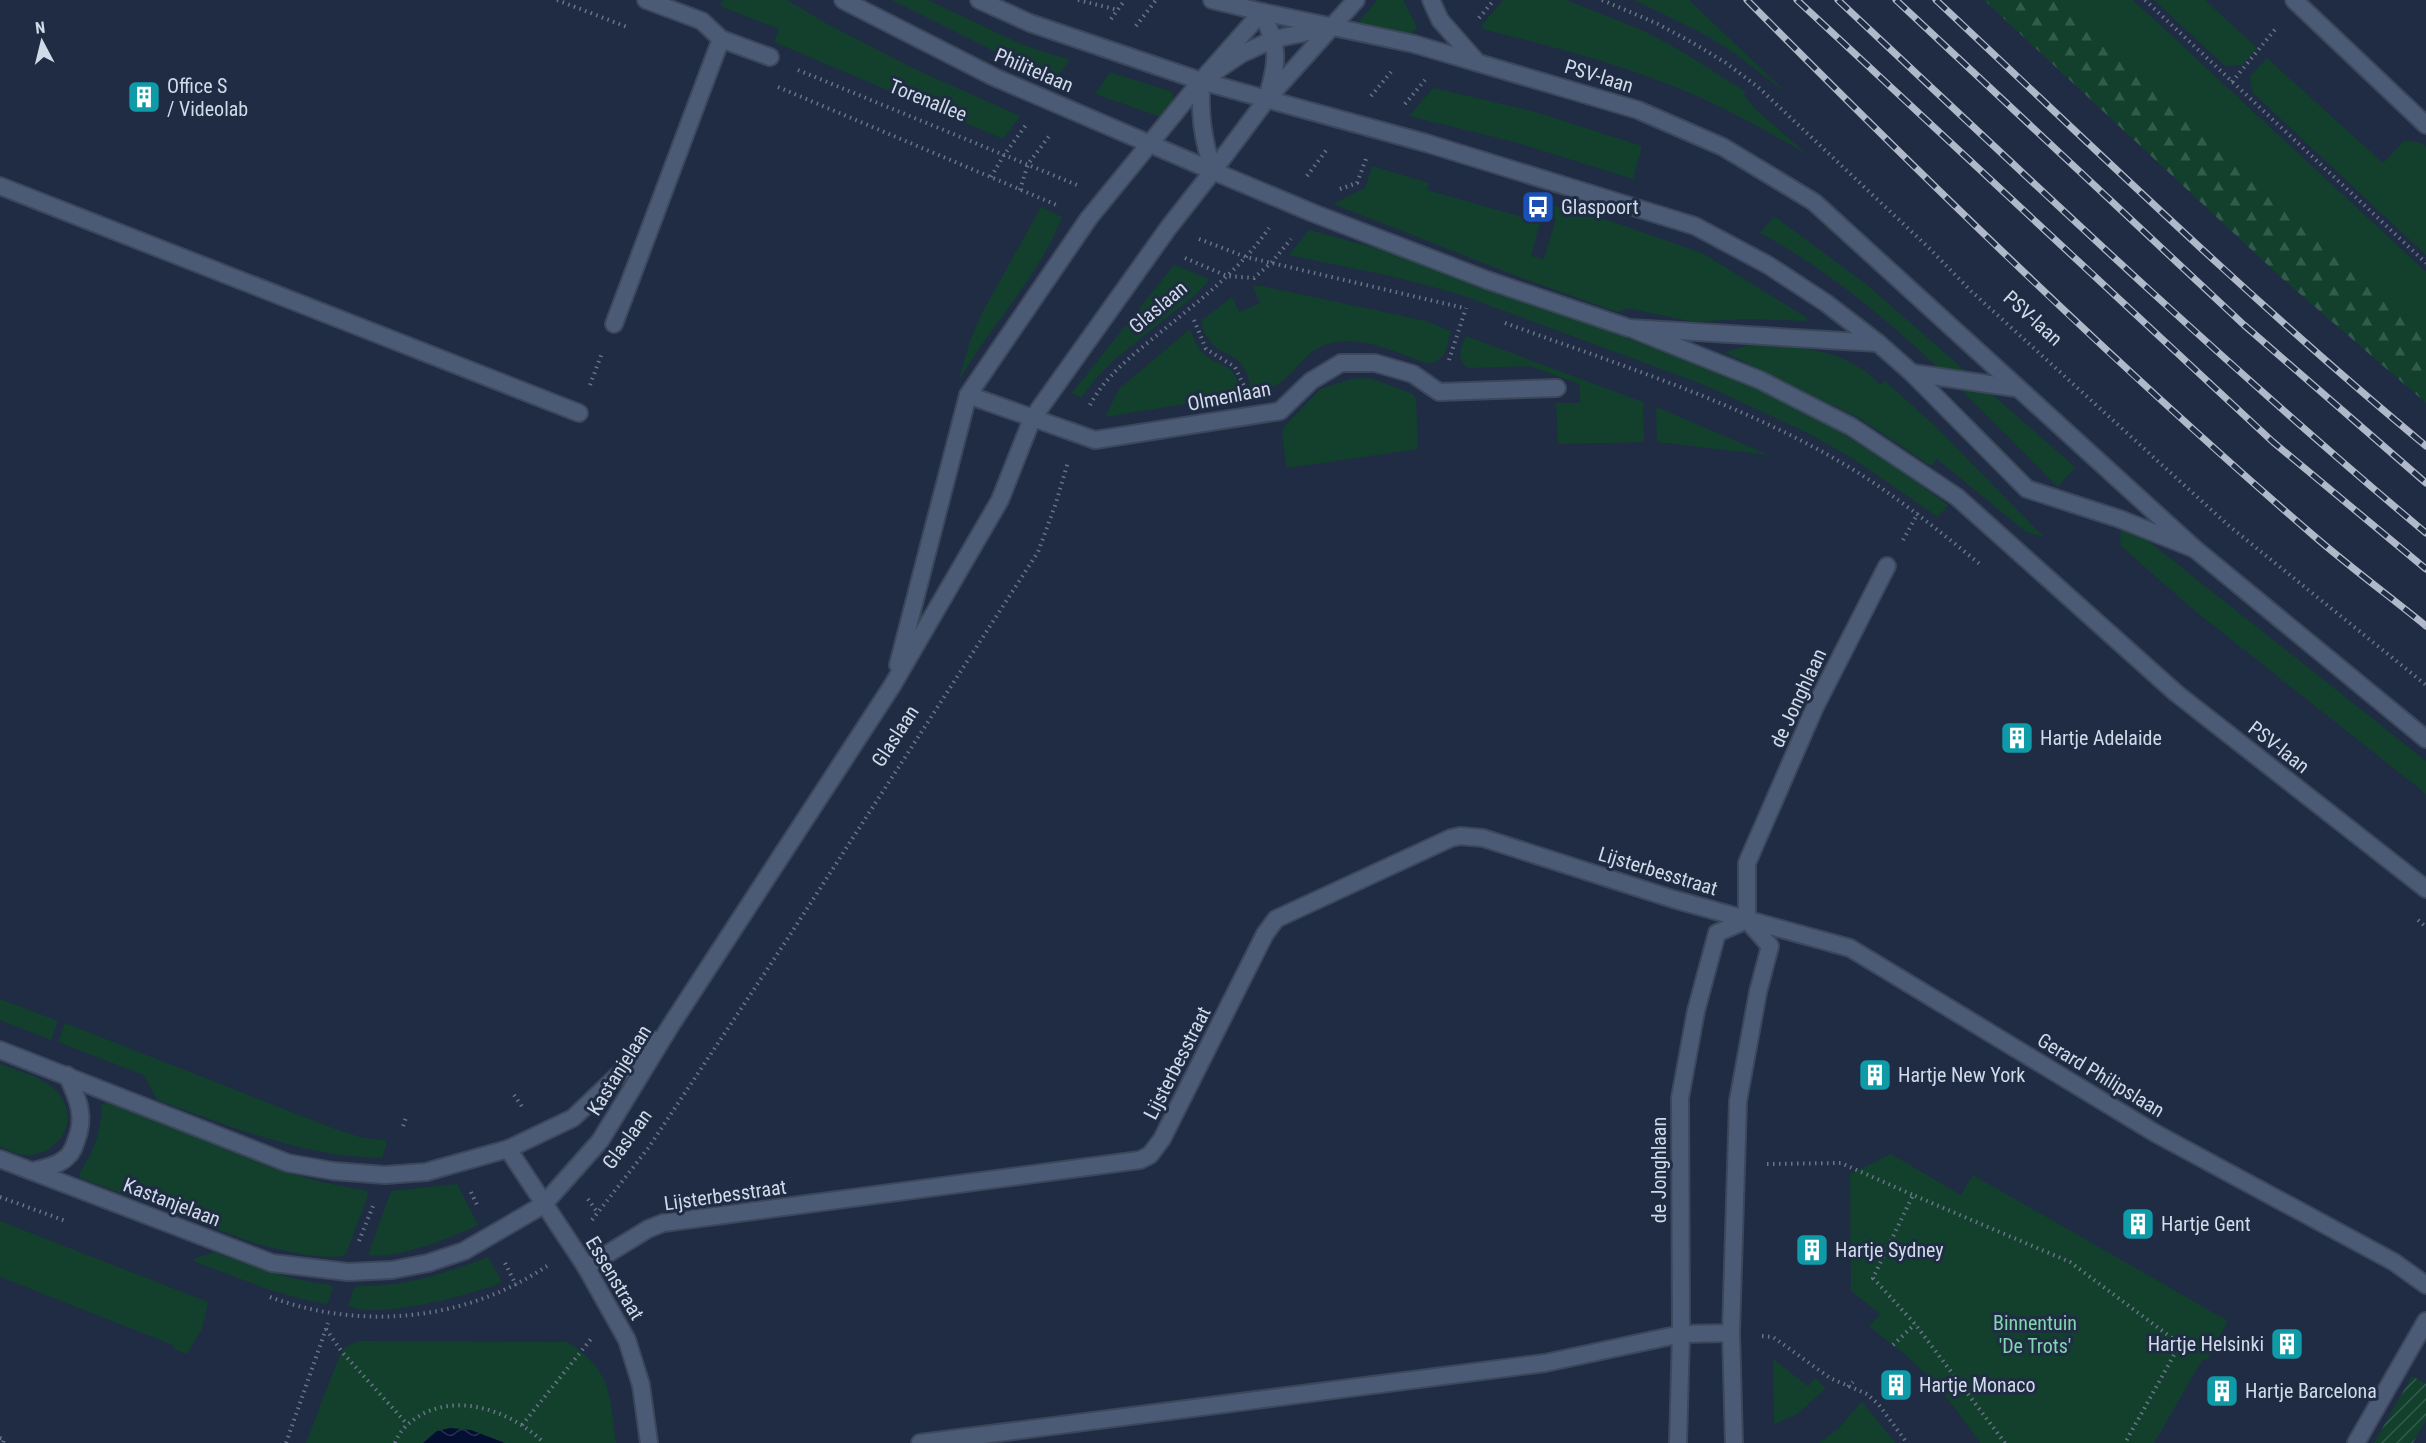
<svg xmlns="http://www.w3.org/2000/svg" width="2426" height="1443" font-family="'Roboto Condensed',sans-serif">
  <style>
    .green { fill: #12402d }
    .forest { fill: url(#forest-firs) }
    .garden { fill: url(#garden-furrows) }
    .water { fill: url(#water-waves) }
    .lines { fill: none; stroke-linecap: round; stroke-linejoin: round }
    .service-casing { stroke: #3c475b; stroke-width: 20 }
    .minor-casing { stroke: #3c475b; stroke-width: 20 }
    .tertiary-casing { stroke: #3c475b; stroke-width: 20 }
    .secondary-casing { stroke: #3c475b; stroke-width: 20 }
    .path { stroke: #697488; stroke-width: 4; stroke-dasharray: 1.5 4.5; stroke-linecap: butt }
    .service { stroke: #4c5b75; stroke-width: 16 }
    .minor { stroke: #4c5b75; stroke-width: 16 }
    .tertiary { stroke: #4c5b75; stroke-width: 16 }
    .secondary { stroke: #4c5b75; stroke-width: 16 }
    .rail-casing { stroke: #b0b9ca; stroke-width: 7 }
    .rail { stroke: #1f2c44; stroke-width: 4.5; stroke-dasharray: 14; stroke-linecap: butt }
    .labels { text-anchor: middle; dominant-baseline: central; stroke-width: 6; stroke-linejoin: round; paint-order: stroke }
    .street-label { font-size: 20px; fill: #d1dae9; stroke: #1f2c44 }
    .poi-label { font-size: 20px; fill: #d1dae9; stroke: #1f2c44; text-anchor: start }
    .park-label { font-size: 20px; fill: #81d6ae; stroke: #1f2c44 }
  </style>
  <defs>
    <pattern id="forest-firs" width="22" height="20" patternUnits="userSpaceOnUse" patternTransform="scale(1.5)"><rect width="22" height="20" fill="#12402d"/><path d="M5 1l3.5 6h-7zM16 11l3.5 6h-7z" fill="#335b4b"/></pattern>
    <pattern id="garden-furrows" width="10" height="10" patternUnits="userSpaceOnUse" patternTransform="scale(1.5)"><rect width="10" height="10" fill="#12402d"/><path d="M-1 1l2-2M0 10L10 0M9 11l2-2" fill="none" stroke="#335b4b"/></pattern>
    <pattern id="water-waves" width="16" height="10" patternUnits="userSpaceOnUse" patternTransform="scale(1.5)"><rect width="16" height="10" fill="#030e30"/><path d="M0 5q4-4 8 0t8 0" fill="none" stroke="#27304e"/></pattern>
  </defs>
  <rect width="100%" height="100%" fill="#1f2c44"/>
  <g class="green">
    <polygon points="723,0 787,0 829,25 919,71 1020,116 1003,139 774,42 779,29 720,6"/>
    <polygon points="892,0 928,0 1023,45 1070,60 1056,77 1000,54"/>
    <polygon points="1377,0 1403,0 1417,27 1411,34 1358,23"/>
    <path d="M1503 0H1566L1644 31 1681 51 1746 92 1744 95 1755 109 1808 155C1775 136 1742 117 1708 101 1636 68 1559 48 1482 29V25Z"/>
    <polygon points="1634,0 1689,0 1789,95 1733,52 1698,31"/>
    <polygon points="2068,0 2133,0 2426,272 2426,333"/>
    <polygon points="2154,0 2205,0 2257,48 2242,65 2225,66"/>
    <polygon points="2267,58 2383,163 2405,140 2421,143 2426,147 2426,255 2252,92 2250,76"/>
    <polygon points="1110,72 1172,92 1175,101 1161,117 1095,94"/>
    <polygon points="1433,88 1532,111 1642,146 1633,179 1518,143 1409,116"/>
    <polygon points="1372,166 1429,183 1427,190 1540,222 1531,256 1544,259 1556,218 1542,214 1545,203 1614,222 1704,254 1807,318 1805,321 1745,319 1694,322 1627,308 1619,312 1614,311 1522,278 1333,204 1365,188"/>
    <path d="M1041 207 1062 217C1038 279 990 325 958 382L970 341 982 313Z"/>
    <path d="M1774 216 1866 284 2075 467 2058 487C1966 395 1875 295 1760 233Z"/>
    <polygon points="1309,230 1405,256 1732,377 1813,416 1848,437 1882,457 1948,505 1938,517 1855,460 1808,433 1702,384 1458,294 1399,278 1289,255"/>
    <polygon points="1174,265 1207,278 1208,282 1195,295 1115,359 1097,377 1081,398 1072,393"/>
    <path d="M1253 286H1262L1426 321 1451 331C1447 345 1445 364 1427 363 1388 350 1339 323 1304 359 1285 379 1281 388 1251 393 1250 385 1249 377 1245 370 1232 346 1210 359 1201 321L1232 297 1239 312 1260 303Z"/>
    <path d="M1190 329C1193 337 1196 345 1201 351 1220 371 1236 359 1240 395L1105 417 1119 389Z"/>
    <path d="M1466 336 1643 402 1644 442 1558 444 1556 403H1580L1579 384 1530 366 1468 368C1455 358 1461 349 1466 336Z"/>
    <path d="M1750 345C1798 346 1846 348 1881 385L1885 381 1935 426 2044 537 2026 532 1937 459 1931 466 1861 419 1724 352Z"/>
    <polygon points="1363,378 1373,379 1413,394 1416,399 1418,449 1287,468 1282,436 1284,427 1320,389 1351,379"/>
    <polygon points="1656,407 1769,455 1657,442"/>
    <polygon points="2121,528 2147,540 2426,761 2426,794 2189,606 2120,545"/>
    <polygon points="0,999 58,1021 51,1040 0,1020"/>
    <path d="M65 1023 335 1129 363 1138 385 1140 387 1143 382 1158C303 1157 230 1126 157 1100L148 1082 145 1080 146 1076 58 1042Z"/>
    <path d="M0 1064C20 1071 48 1078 61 1097 80 1124 56 1155 27 1155 17 1155 9 1150 0 1147Z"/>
    <path d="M106 1102 268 1166 321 1182 367 1191 368 1195 346 1254C333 1263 271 1248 254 1243L80 1178 79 1174C93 1152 102 1133 101 1106Z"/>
    <path d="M1891 1154 1961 1195 1973 1175 2228 1321 2207 1360 2203 1359 2154 1443H1980C1959 1413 1937 1383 1909 1358 1896 1347 1882 1337 1869 1326L1880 1314 1851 1291 1850 1174Z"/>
    <path d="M457 1184 478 1225C454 1237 394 1260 368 1255L391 1191Z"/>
    <polygon points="0,1221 208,1302 202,1329 187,1354 172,1348 173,1345 0,1277"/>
    <path d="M214 1252C253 1267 289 1280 331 1285L333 1288 327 1304C280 1297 237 1277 193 1261L194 1259Z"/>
    <path d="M488 1257 502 1282C474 1295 374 1320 348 1306L354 1288 359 1286C405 1287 446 1273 488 1257Z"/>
    <path d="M359 1341 568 1342C613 1373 609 1393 616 1443H306L339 1357 345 1347Z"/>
    <polygon points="1773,1359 1808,1386 1815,1378 1826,1388 1796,1415 1774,1424"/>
    <polygon points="1862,1401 1895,1443 1819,1443 1838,1429"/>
  </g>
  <polygon class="forest" points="1984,0 2068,0 2426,333 2426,403 2285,281"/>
  <polygon class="garden" points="2412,1376 2426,1384 2426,1420 2413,1443 2374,1443"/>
  <polygon class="water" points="450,1428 471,1430 505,1443 423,1443 437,1431"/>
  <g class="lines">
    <defs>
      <g id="service">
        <polyline points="979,0 1030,23 1201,81 1426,143 1695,226 1768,265 1826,303 1878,343"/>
        <polyline points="0,186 579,413"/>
        <polyline points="614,324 721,39"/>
        <polyline points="1912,373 2016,388"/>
        <path d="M33 1171C44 1168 58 1166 67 1157 72 1153 74 1147 76 1141 86 1116 78 1099 67 1075"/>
        <polyline points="920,1443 1545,1363 1681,1334"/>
      </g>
      <g id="minor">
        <polyline points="646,0 702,21 721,39 770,57"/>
        <polyline points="2294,0 2426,125"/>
        <polyline points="1635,330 1760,380 1852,427 1957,497 2176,693 2426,889"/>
        <polyline points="968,395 1095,440 1280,411 1311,381 1341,363 1375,363 1413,374 1439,392 1557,388"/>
        <polyline points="586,1267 648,1229 663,1223 1140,1160 1150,1155 1162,1139 1265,934 1276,919 1451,838 1460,836 1483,838 1673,899 1850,948 2155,1133 2394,1262 2426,1285"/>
        <polyline points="1681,1334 1731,1333"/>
        <polyline points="1678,1443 1681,1334 1680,1098 1696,1011 1717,933 1747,920"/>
        <polyline points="1734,1443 1731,1333 1738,1101 1758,992 1770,946 1747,920 1747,863 1815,707 1887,566"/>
        <polyline points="2356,1443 2426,1321"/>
      </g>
      <g id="tertiary">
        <polyline points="843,0 994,77 1213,171"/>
        <polyline points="1212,0 1262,12"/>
        <path d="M1262 12C1278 49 1279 56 1268 95"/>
        <path d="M1213 171C1202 136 1200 116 1201 81L1241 54 1274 39 1333 27"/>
        <polyline points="1213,171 1267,99 1356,0"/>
        <polyline points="508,1149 586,1267 627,1340 641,1385 649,1443"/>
      </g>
      <g id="secondary">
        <polyline points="1431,0 1440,20 1477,62"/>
        <polyline points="898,665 968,395 1089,218 1201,81 1262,12 1414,44 1638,110 1723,147 1814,202 2195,549 2426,739"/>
        <polyline points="0,1050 288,1163 333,1171 385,1175 426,1172 508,1149 573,1118 655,1040"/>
        <polyline points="0,1159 272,1263 348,1272 392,1270 428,1263 464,1251 543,1205 600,1141 671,1025 892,686 1000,500 1032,419 1169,227 1213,171 1313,213 1487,280 1629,328 1878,343 1912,373 2027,489 2120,519 2195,549"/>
      </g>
    </defs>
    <use href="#service" class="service-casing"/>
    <use href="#minor" class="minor-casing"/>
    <use href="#tertiary" class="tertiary-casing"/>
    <use href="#secondary" class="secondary-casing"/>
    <g class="path">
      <polyline points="557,0 627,27"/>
      <polyline points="1078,0 1118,10"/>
      <polyline points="1602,0 1658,24 1693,43 1726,63 1758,87 1929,248 1971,291 2228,525 2426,685"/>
      <polyline points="2145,0 2426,263"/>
      <polyline points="1479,18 1494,0"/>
      <polyline points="1111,19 1125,0"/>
      <polyline points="1136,26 1156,0"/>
      <polyline points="798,70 1077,185"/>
      <polyline points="2232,82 2277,27"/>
      <polyline points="778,87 1059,206"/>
      <polyline points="1371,96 1391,72"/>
      <polyline points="1405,104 1425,80"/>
      <polyline points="1307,176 1328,148"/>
      <polyline points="991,177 1004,155 1026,125"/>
      <polyline points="1340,189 1357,183 1366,159"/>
      <polyline points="1020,190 1028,164 1050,135"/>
      <polyline points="1199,239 1246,257 1464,308"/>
      <polyline points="1185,258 1227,276 1254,278 1272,262 1291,239"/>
      <polyline points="1194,320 1206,349 1235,367 1244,386"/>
      <path d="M1505 323C1614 363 1728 399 1830 456 1884 486 1933 526 1981 565"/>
      <polyline points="1449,360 1466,308"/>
      <polyline points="590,385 602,353"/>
      <path d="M1090 405C1107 373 1139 350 1167 327 1204 297 1242 267 1269 228"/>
      <polyline points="1903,540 1918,513"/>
      <polyline points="2418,920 2426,927"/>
      <polyline points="514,1095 523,1108"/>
      <polyline points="403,1126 407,1115"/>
      <polyline points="1767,1164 1841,1163 1913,1195"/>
      <polyline points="471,1192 478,1207"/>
      <polyline points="0,1197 66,1221"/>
      <polyline points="588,1199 598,1213"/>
      <polyline points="592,1220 649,1147 788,938 1038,552 1056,503 1068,462"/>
      <polyline points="359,1241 373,1206"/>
      <polyline points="505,1263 516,1285"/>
      <path d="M270 1297C362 1331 465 1321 547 1266"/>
      <polyline points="326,1329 342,1352 407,1424"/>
      <polyline points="1762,1336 1773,1337 1830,1378 1867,1394 1879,1405 1907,1443"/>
      <polyline points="1893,1345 1915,1324"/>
      <polyline points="1848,1387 1853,1382"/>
      <polyline points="522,1425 591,1339"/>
      <polyline points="0,1438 4,1439 3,1443"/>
      <polyline points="286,1443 328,1323"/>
      <path d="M395 1443C399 1432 406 1425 416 1418 456 1391 512 1411 544 1443"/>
      <polyline points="2005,1443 1915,1324 1873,1278 1913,1195 2070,1262 2180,1344 2125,1443"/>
    </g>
    <use href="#service" class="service"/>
    <use href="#minor" class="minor"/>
    <use href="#tertiary" class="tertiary"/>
    <use href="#secondary" class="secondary"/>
    <defs>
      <g id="rail">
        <path d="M1747 0C1930 185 2117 366 2314 536 2350 567 2389 596 2426 626"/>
        <polyline points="1797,0 2273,442 2426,569"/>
        <path d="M1838 0C2031 181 2223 363 2426 533"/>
        <polyline points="1896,0 2244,325 2426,483"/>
        <path d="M1936 0C2097 151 2256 305 2426 446"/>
      </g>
    </defs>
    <use href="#rail" class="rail-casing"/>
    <use href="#rail" class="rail"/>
  </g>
  <defs>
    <symbol id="building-square" viewBox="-11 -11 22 22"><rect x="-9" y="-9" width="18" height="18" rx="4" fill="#0f9aa8" stroke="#1f2c44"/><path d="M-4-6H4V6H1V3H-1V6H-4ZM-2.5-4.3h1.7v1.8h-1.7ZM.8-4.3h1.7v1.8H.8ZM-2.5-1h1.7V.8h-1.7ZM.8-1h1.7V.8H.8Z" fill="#fff"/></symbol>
    <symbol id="bus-square" viewBox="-11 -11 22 22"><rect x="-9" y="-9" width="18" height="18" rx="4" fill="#1a4fb4" stroke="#1f2c44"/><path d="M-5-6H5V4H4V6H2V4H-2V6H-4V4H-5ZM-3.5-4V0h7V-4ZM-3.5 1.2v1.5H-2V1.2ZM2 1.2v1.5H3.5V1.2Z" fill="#fff"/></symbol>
  </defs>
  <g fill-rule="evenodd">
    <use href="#building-square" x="125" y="78" width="38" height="38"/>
    <use href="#bus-square" x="1519" y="188" width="38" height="38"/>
    <use href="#building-square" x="1998" y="719" width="38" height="38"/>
    <use href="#building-square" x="1856" y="1056" width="38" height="38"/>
    <use href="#building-square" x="2119" y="1205" width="38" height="38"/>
    <use href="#building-square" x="1793" y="1231" width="38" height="38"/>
    <use href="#building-square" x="2268" y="1325" width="38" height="38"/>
    <use href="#building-square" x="1877" y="1366" width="38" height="38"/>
    <use href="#building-square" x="2203" y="1372" width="38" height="38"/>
  </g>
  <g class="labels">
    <g class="street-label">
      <text transform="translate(1034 70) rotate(23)">Philitelaan</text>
      <text transform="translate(1599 76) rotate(17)">PSV-laan</text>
      <text transform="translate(928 100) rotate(22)">Torenallee</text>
      <text transform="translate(1158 307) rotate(-40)">Glaslaan</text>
      <text transform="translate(2033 318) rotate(42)">PSV-laan</text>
      <text transform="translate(1229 396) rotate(-11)">Olmenlaan</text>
      <text transform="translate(1798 698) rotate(-65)">de Jonghlaan</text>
      <text transform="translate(895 736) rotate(-57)">Glaslaan</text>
      <text transform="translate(2279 747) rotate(38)">PSV-laan</text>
      <text transform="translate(1658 871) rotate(17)">Lijsterbesstraat</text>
      <text transform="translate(1177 1063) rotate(-63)">Lijsterbesstraat</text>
      <text transform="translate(619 1070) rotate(-58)">Kastanjelaan</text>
      <text transform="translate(2101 1075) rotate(31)">Gerard Philipslaan</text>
      <text transform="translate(627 1139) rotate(-54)">Glaslaan</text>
      <text transform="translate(1659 1170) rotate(-90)">de Jonghlaan</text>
      <text transform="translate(725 1195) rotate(-8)">Lijsterbesstraat</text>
      <text transform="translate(172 1202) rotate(21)">Kastanjelaan</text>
      <text transform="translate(615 1278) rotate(59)">Essenstraat</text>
    </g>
    <g class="poi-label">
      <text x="167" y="86">Office S<tspan x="167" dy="23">/ Videolab</tspan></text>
      <text x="1561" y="207">Glaspoort</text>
      <text x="2040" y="738">Hartje Adelaide</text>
      <text x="1898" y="1075">Hartje New York</text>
      <text x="2161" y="1224">Hartje Gent</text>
      <text x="1835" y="1250">Hartje Sydney</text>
      <text x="2264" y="1344" text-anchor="end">Hartje Helsinki</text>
      <text x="1919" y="1385">Hartje Monaco</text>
      <text x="2245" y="1391">Hartje Barcelona</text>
    </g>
    <g class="park-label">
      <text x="2035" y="1323">Binnentuin<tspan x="2035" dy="23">'De Trots'</tspan></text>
    </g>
  </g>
  <g transform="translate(42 42) rotate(353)" stroke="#1f2c44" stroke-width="4.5" paint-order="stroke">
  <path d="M0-4.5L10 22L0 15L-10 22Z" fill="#d1dae9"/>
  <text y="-9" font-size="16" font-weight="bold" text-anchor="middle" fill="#d1dae9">N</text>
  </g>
</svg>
